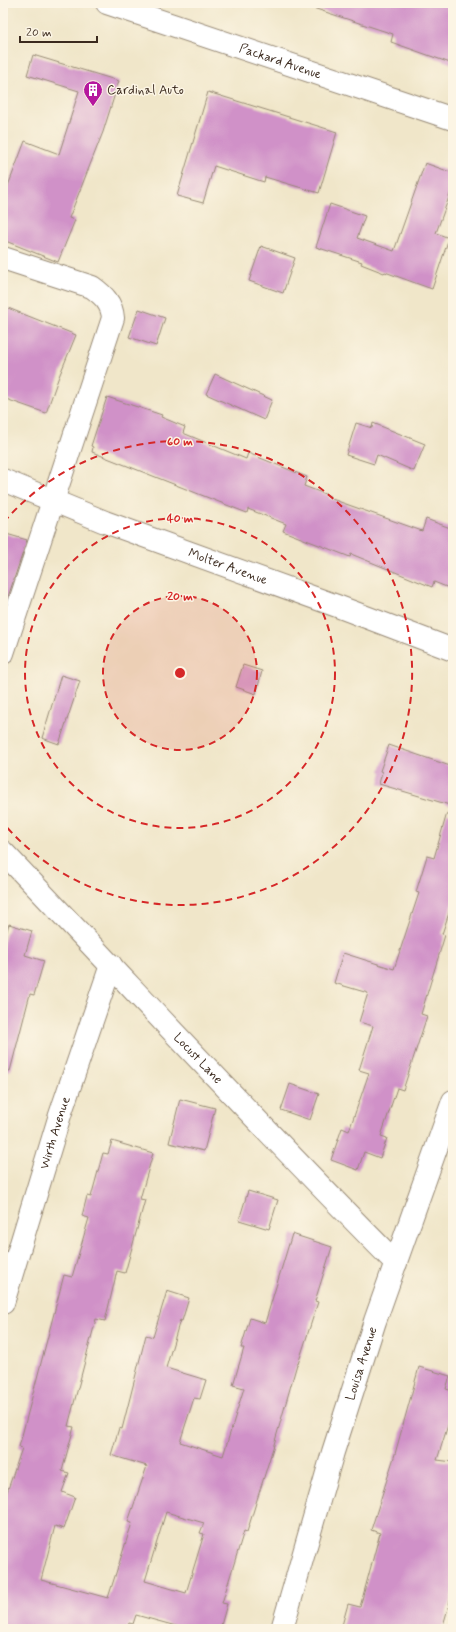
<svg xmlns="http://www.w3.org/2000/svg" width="456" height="1632" font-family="Mynerve,sans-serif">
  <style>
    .building { fill: #d091c8; fill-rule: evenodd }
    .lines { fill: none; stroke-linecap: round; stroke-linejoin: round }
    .minor-casing { stroke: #968874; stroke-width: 24 }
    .minor { stroke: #fff; stroke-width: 22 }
    .ring { fill: none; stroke: #d62828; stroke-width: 2; stroke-dasharray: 7 5 }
    .labels { text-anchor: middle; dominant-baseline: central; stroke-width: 3; stroke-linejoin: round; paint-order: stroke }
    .street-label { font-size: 13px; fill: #3b2a1e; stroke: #fcf5e5 }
    .poi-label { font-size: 13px; fill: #3b2a1e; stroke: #fcf5e5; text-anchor: start }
    .centre { fill: #d62828; stroke: #fcf5e5; stroke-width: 2 }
    .ring-label { font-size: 12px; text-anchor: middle; font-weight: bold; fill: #d62828; stroke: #fcf5e5; stroke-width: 3; stroke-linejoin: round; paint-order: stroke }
  </style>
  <rect width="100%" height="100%" fill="#fcf5e5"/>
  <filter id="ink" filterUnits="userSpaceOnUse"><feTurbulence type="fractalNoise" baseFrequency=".025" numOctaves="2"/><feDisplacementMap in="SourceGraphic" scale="8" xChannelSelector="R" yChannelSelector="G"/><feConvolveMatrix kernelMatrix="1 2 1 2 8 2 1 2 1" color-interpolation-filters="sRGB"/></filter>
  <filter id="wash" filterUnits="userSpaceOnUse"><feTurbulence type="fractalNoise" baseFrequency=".012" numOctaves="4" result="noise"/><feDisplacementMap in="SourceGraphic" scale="16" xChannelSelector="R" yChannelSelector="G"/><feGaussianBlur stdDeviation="0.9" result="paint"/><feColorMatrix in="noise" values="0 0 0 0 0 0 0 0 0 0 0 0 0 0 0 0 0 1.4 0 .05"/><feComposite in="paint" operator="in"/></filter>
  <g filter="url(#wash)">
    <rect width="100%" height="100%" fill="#f0e6c9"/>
    <g id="blocks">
      <g class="building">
        <polygon points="311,3 453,3 453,64 391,42 393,34 310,7"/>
        <polygon points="33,55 119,81 103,132 69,218 75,220 58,262 3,240 3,199 25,141 59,154 79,91 27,75"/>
        <polygon points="208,92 337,132 319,193 265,177 264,182 214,166 203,203 177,196"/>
        <polygon points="425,163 453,173 453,186 436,233 449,238 432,289 385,272 384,273 361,264 362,262 316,247 330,204 365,216 357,238 394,251"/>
        <polygon points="261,246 295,258 283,293 249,281"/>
        <polygon points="3,306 76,335 58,379 46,413 3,398"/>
        <polygon points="139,309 165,318 156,346 129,337"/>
        <polygon points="215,374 272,400 264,420 206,394"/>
        <polygon points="107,397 162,415 161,417 185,427 183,433 246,459 248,453 307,477 304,486 330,496 329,498 422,531 426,519 453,529 453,576 449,588 434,582 432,587 351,554 350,557 283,531 286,524 248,509 247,513 92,452 93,447 91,446"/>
        <polygon points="356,423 372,428 373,423 425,444 414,471 377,455 374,464 346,455"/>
        <polygon points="3,533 27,540 6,603 3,603"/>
        <polygon points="243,665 262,671 256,694 236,687"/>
        <polygon points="61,675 80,681 59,744 42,738"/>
        <polygon points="389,745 453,767 453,806 379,784 382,772 380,771"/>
        <polygon points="447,813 453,814 453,901 442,934 445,935 421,1014 427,1016 403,1090 397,1088 381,1136 387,1138 380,1158 364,1152 358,1170 331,1160 342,1128 349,1131 369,1073 359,1070 373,1026 359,1022 368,993 334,983 343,953 394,969 419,893 416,892 427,856 434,858"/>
        <polygon points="9,924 32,931 25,955 44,961 34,995 30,994 10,1071 3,1070 3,943"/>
        <polygon points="290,1084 319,1094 310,1120 281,1110"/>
        <polygon points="180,1099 215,1108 204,1151 169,1143"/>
        <path d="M112 1141 153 1153 140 1199 145 1200 125 1273 117 1271 105 1321 96 1319 79 1384 68 1426 74 1427 62 1471 69 1473 62 1492 75 1497 64 1529 55 1526 41 1580 108 1598 132 1523 128 1522 147 1466 111 1455 119 1428 122 1429 146 1335 153 1337 167 1291 189 1298 182 1321 180 1320 166 1368 206 1380 200 1399 194 1398 180 1442 223 1456 244 1388 233 1385 244 1348H241L250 1318 265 1323 292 1234 332 1247 315 1301 318 1302 298 1364H297L273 1448 247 1532 244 1531 222 1603 227 1604 220 1629H187L136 1615 133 1624 129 1623 127 1629H3V1504L22 1448 19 1447 64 1275 72 1277 89 1218 82 1216 87 1196 91 1197 103 1153 108 1154ZM166 1512 204 1523 200 1533 204 1534 186 1593 145 1581Z"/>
        <polygon points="248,1191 278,1200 269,1229 239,1220"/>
        <polygon points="419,1367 450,1376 446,1389 453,1391 453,1409 437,1460 453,1462 453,1591 442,1629 341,1629 348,1604 360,1607 380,1533 371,1530 395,1454"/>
      </g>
    </g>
  </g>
  <g filter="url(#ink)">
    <use href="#blocks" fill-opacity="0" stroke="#968874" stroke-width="1"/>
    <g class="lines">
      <defs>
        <g id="minor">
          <path id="s1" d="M107 3 453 119"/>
          <path d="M3 258 92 287C103 295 112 303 113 318L3 653"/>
          <path id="s2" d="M3 480 105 522 337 606 453 650"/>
          <path id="s3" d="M3 852C134 989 262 1129 396 1263"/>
          <path id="s4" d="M3 1303 60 1115 111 965"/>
          <path id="s5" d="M282 1629 333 1452 375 1321 453 1101"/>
        </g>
      </defs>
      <use href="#minor" class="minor-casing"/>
      <use href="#minor" class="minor"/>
    </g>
  </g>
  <circle cx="180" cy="673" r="77" fill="#d62828" fill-opacity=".12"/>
  <g class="ring">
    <circle cx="180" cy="673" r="77"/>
    <circle cx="180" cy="673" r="155"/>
    <path d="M4 522A232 232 0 1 1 4 824"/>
  </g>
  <defs>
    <symbol id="building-pin" viewBox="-11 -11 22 30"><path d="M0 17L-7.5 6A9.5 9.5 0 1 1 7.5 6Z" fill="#b5179e" stroke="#fcf5e5"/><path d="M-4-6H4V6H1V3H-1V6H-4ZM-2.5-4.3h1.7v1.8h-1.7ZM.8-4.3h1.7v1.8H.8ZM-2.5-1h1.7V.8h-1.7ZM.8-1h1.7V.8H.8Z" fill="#fff"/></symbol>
  </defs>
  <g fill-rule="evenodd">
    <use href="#building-pin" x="82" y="79" width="22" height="30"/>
  </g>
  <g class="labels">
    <g class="street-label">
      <text stroke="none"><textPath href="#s1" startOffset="183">Packard Avenue</textPath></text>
      <text stroke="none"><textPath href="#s2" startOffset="241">Molter Avenue</textPath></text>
      <text stroke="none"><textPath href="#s3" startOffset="284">Locust Lane</textPath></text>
      <text stroke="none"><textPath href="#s4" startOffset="178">Wirth Avenue</textPath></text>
      <text stroke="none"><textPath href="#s5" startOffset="277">Louisa Avenue</textPath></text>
    </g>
    <g class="poi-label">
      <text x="107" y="90">Cardinal Auto</text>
    </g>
  </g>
  <circle cx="180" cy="673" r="6" class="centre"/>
  <g class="ring-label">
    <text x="180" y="445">60 m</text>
    <text x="180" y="522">40 m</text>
    <text x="180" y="600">20 m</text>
  </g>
  <rect width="456" height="1632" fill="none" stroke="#fcf5e5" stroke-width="16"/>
  <path d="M20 36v6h77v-6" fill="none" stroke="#3b2a1e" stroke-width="2"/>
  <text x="26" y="36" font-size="12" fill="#3b2a1e" stroke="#fcf5e5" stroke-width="3" paint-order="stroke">20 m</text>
</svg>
